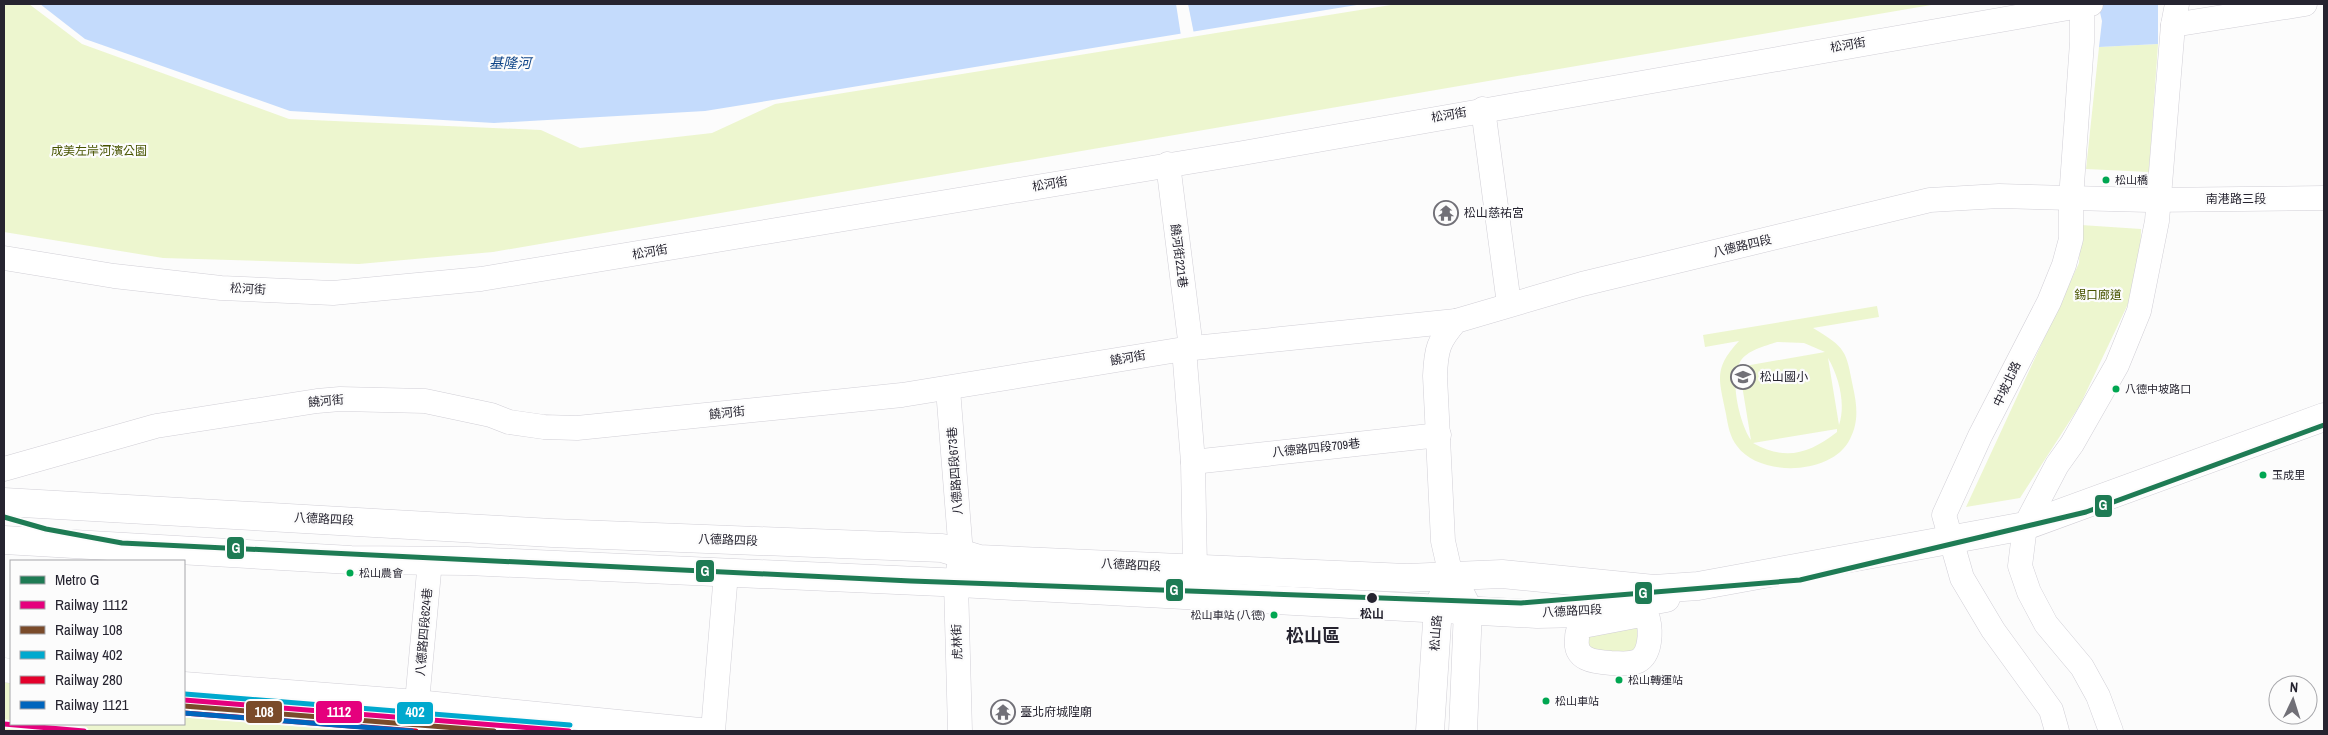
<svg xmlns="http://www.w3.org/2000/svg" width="2328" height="735" font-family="'Archivo Narrow','Noto Sans TC',sans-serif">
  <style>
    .green { fill: #edf6cf; fill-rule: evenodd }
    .water { fill: #c4dbfc }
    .pier { fill: #fcfcfc }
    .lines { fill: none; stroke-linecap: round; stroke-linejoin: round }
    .minor-casing { stroke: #d1cfd6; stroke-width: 25 }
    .major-casing { stroke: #d1cfd6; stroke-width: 29 }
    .minor { stroke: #fff; stroke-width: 24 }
    .major { stroke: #fff; stroke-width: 28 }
    .rail-1-casing { stroke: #fcfcfc; stroke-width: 9 }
    .rail-2-casing { stroke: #fcfcfc; stroke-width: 9 }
    .rail-3-casing { stroke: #fcfcfc; stroke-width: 9 }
    .rail-4-casing { stroke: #fcfcfc; stroke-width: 9 }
    .rail-5-casing { stroke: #fcfcfc; stroke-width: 9 }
    .rail-1 { stroke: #e5007d; stroke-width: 5 }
    .rail-2 { stroke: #7a4b2a; stroke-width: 5 }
    .rail-3 { stroke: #00a9ce; stroke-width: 5 }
    .rail-4 { stroke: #e4002b; stroke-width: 5 }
    .rail-5 { stroke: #0065bd; stroke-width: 5 }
    .metro-1-casing { stroke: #fcfcfc; stroke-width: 9 }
    .metro-1 { stroke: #1e7b54; stroke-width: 5 }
    .bus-dot { fill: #00a651; stroke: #fcfcfc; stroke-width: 2 }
    .stop-dot { fill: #262430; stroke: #fcfcfc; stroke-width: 2 }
    .labels { text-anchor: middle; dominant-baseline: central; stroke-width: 4.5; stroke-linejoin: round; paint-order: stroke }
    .bus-label { font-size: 11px; fill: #262430; stroke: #fcfcfc; text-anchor: start }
    .street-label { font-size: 12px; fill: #262430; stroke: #fcfcfc }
    .park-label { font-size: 12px; fill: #475300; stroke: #fcfcfc }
    .poi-label { font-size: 12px; fill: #262430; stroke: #fcfcfc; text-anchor: start }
    .stop-label { font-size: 12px; font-weight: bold; fill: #262430; stroke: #fcfcfc }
    .water-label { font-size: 14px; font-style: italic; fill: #114688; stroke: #fcfcfc }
    .district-label { font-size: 18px; font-weight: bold; fill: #262430; stroke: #fcfcfc }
    .line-badge { stroke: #fcfcfc; stroke-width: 2 }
    .badge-label { font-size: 14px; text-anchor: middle; font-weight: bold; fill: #fff }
  </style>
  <rect width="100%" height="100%" fill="#fcfcfc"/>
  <g class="green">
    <polygon points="4,4 29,4 82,44 289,119 541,130 580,148 712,133 775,104 1397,4 1937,4 493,252 359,264 163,258 4,232"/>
    <polygon points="2158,44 2149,172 2086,169 2099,47"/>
    <polygon points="2081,225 2141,229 2140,273 2127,306 2080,405 2020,498 1966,507 2079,263"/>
    <path d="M1877 306 1879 317 1813 328C1846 348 1846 350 1853 387 1857 405 1859 422 1850 439 1833 475 1760 478 1737 446 1730 437 1728 426 1726 414 1719 379 1713 369 1739 341L1705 347 1703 335ZM1777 342 1804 343 1825 352 1739 367 1751 440C1740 424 1729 380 1740 362 1747 350 1765 346 1777 342ZM1828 358C1839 377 1846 404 1839 425ZM1837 429V432C1809 454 1785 461 1753 443Z"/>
    <polygon points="1642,622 1640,650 1592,656 1584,636"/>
    <polygon points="4,674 11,674 11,724 184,724 184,690 638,731 4,731"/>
  </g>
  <g class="water">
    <polygon points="40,4 1363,4 705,111 494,123 290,111 85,39"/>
    <polygon points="2098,4 2158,4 2158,44 2099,47 2102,21"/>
  </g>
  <polygon class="pier" points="1176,4 1188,4 1194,34 1181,36"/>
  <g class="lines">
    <defs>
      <g id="minor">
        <polyline points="2173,25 2305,4"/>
        <polyline points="1483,109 1509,304"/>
        <polyline points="1168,164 1191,348"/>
        <polyline points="4,258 114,276 221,288 333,293 481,279 1243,153 2091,4"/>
        <polyline points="1184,349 1193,462 1195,568"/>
        <polyline points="948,389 961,554 956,583 960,731"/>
        <polyline points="1193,462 1439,435"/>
        <polyline points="4,469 156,426 317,401 340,399 425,401 491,415 509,422 544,427 577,428 902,395 1184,349 1456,321"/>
        <path d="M1451 576 1443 541 1435 376C1436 350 1438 341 1456 321L1582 284 1930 200 1999 196 2149 200 2324 198"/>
        <path d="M1641 615 1648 619C1651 631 1651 654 1638 661 1629 665 1620 663 1611 663 1594 662 1574 660 1577 638 1577 632 1578 629 1583 626Z"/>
        <polyline points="4,670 11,671"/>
        <polyline points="184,684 417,702 710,731"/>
        <polyline points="417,702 430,561"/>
        <polyline points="713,731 726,573"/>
        <polyline points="2057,731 2051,710 1993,630 1962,578 1944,515 1980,436 2049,302 2064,265 2071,239 2071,199 2082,42 2082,5"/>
        <polyline points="2111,731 2098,696 2082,667 2046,624 2029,592 2020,566 2025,526 2057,465 2072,444 2117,365 2139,311 2157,221 2173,25 2177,4"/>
      </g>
      <g id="major">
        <polyline points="4,502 552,533 942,548 979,559 1407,578 1502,574 1654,589 1698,586 2025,526 2324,417"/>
        <polyline points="4,540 351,560 467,561 941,582 1537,614 1585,613 1666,598"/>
        <polyline points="1460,593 1468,609 1463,731"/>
        <polyline points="1430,731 1438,607 1445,592"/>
      </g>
    </defs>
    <use href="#minor" class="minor-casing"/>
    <use href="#major" class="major-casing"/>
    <use href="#minor" class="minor"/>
    <use href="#major" class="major"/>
    <defs>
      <g id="rail-1">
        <polyline points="184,700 569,731"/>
        <polyline points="4,724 84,731"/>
      </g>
      <polyline id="rail-2" points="184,706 494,731"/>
      <polyline id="rail-3" points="185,694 570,725"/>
      <polyline id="rail-4" points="184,713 416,731"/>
      <polyline id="rail-5" points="184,713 412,731"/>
    </defs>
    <use href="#rail-1" class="rail-1-casing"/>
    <use href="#rail-2" class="rail-2-casing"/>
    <use href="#rail-3" class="rail-3-casing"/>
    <use href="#rail-4" class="rail-4-casing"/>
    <use href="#rail-5" class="rail-5-casing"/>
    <use href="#rail-1" class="rail-1"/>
    <use href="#rail-2" class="rail-2"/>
    <use href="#rail-3" class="rail-3"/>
    <use href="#rail-4" class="rail-4"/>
    <use href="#rail-5" class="rail-5"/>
    <defs>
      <polyline id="metro-1" points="4,517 46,529 122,543 911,581 1521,603 1800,580 2086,512 2324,425"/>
    </defs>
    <use href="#metro-1" class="metro-1-casing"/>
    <use href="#metro-1" class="metro-1"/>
  </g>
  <defs>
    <symbol id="temple-ring" viewBox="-11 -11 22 22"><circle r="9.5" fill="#fcfcfc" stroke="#717077" stroke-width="1.5"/><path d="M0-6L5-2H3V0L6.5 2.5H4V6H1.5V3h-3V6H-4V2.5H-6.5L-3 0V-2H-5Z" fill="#717077"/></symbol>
    <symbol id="school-ring" viewBox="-11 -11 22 22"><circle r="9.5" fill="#fcfcfc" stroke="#717077" stroke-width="1.5"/><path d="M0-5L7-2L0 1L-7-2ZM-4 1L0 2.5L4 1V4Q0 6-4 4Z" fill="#717077"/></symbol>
  </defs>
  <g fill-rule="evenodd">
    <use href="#temple-ring" x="1432" y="199" width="28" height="28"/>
    <use href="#school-ring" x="1729" y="363" width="28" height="28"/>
    <use href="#temple-ring" x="989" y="698" width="28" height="28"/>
  </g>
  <g class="bus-dot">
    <circle cx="2106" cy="180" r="4.5"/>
    <circle cx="2116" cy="389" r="4.5"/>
    <circle cx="2263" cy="475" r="4.5"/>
    <circle cx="350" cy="573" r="4.5"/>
    <circle cx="1274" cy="615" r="4.5"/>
    <circle cx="1619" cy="680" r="4.5"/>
    <circle cx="1546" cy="701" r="4.5"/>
  </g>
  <circle class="stop-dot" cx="1372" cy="598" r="6"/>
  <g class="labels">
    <g class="bus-label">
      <text x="2115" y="180">松山橋</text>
      <text x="2125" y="389">八德中坡路口</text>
      <text x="2272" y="475">玉成里</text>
      <text x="359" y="573">松山農會</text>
      <text x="1265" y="615" text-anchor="end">松山車站 (八德)</text>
      <text x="1628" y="680">松山轉運站</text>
      <text x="1555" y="701">松山車站</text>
    </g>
    <g class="street-label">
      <text transform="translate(1848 45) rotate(-10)">松河街</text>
      <text transform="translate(1449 115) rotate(-10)">松河街</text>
      <text transform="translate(1050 184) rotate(-10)">松河街</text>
      <text x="2236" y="199">南港路三段</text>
      <text transform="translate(1742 246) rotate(-13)">八德路四段</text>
      <text transform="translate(650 252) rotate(-10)">松河街</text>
      <text transform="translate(1179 256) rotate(83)">饒河街221巷</text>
      <text transform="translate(248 289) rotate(3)">松河街</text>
      <text transform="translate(1128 358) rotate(-10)">饒河街</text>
      <text transform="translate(2007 384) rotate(-65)">中坡北路</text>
      <text transform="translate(326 401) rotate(-5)">饒河街</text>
      <text transform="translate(727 413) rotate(-6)">饒河街</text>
      <text transform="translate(1316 448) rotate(-6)">八德路四段709巷</text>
      <text transform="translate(955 471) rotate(-94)">八德路四段673巷</text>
      <text transform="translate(324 519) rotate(3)">八德路四段</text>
      <text transform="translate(728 540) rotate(2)">八德路四段</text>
      <text transform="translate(1131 565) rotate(3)">八德路四段</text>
      <text transform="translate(1572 611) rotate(-3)">八德路四段</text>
      <text transform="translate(424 632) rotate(-85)">八德路四段624巷</text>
      <text transform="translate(1436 633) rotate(-86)">松山路</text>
      <text transform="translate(957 642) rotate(-92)">虎林街</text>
    </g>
    <g class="park-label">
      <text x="99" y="151">成美左岸河濱公園</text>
      <text x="2098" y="295">錫口廊道</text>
    </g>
    <g class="poi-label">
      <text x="1464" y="213">松山慈祐宮</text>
      <text x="1760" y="377">松山國小</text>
      <text x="1020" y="712">臺北府城隍廟</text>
    </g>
    <g class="stop-label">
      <text x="1372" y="614">松山</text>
    </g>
    <g class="water-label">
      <text x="510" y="63">基隆河</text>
    </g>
    <g class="district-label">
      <text x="1313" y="635">松山區</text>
    </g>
  </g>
  <g class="line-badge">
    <rect x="2094" y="494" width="19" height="24" rx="5" fill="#1e7b54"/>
    <rect x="226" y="536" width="19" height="24" rx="5" fill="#1e7b54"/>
    <rect x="695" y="559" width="20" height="24" rx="5" fill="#1e7b54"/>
    <rect x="1165" y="578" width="19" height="24" rx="5" fill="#1e7b54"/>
    <rect x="1634" y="581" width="19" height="24" rx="5" fill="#1e7b54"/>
    <rect x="245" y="700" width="38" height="24" rx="5" fill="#7a4b2a"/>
    <rect x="315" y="700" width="48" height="24" rx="5" fill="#e5007d"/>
    <rect x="396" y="701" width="38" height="24" rx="5" fill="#00a9ce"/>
  </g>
  <g class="badge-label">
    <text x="2103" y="510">G</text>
    <text x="236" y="553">G</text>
    <text x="705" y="576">G</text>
    <text x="1174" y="595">G</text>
    <text x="1643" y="598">G</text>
    <text x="264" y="717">108</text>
    <text x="339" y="717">1112</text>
    <text x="415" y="717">402</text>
  </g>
  <rect width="2328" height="735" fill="none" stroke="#262430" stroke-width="10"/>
  <rect x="10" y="560" width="175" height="165" fill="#fcfcfc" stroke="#a6a6aa"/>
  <rect x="20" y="576" width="25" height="8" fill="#1e7b54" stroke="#a6a6aa"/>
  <text x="55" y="585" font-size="15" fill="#262430">Metro G</text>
  <rect x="20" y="601" width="25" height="8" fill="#e5007d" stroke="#a6a6aa"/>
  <text x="55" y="610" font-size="15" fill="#262430">Railway 1112</text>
  <rect x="20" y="626" width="25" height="8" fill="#7a4b2a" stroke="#a6a6aa"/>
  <text x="55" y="635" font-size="15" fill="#262430">Railway 108</text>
  <rect x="20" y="651" width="25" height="8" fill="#00a9ce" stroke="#a6a6aa"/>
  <text x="55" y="660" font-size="15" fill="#262430">Railway 402</text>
  <rect x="20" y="676" width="25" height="8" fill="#e4002b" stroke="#a6a6aa"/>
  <text x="55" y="685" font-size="15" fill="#262430">Railway 280</text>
  <rect x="20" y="701" width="25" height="8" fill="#0065bd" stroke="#a6a6aa"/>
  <text x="55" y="710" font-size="15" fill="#262430">Railway 1121</text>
  <g transform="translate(2293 700) rotate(4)"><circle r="24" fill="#fcfcfc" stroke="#a6a6aa"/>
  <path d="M0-4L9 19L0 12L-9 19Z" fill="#717077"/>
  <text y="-8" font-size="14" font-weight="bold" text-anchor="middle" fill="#262430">N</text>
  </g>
</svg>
